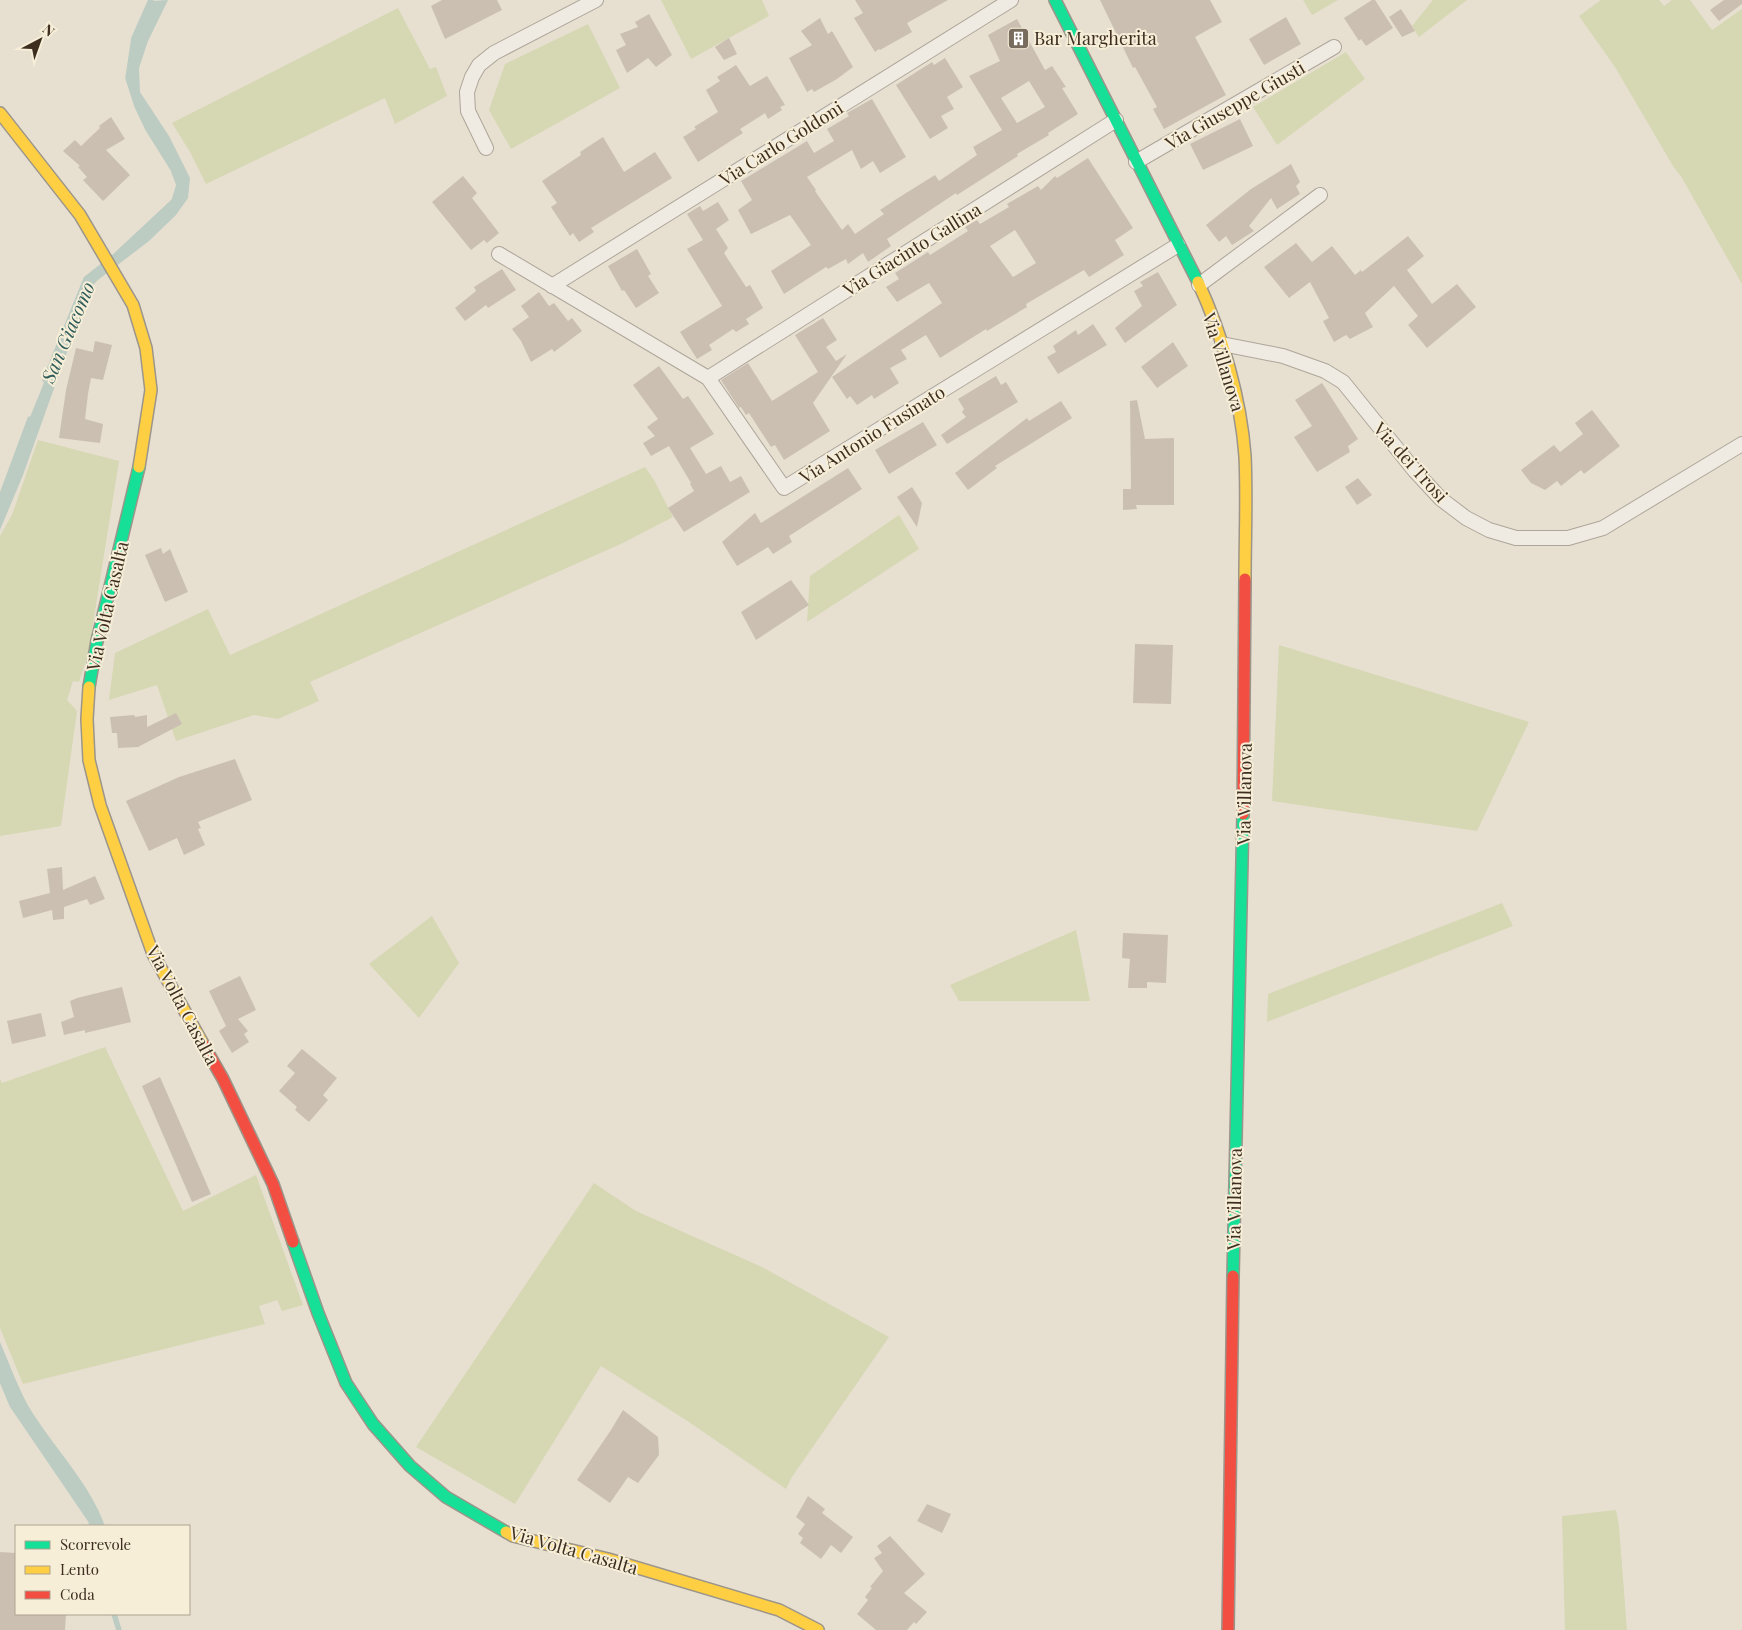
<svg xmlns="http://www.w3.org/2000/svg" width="1742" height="1630" font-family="'Playfair Display',serif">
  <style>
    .green { fill: #d6d7b3 }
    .water { fill: #bcccc2 }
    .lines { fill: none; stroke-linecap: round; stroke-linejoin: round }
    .stream { stroke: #bcccc2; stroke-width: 5.5 }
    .building { fill: #cbbfb2; fill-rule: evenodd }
    .street-casing { stroke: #ada599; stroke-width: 16 }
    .fast-casing { stroke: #9c958a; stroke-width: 14 }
    .slow-casing { stroke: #9c958a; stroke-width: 14 }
    .jam-casing { stroke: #9c958a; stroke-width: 14 }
    .street { stroke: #efebe3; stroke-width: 14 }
    .fast { stroke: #16e098; stroke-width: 11 }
    .slow { stroke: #ffcf43; stroke-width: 11 }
    .jam { stroke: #f24e42; stroke-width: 11 }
    .labels { text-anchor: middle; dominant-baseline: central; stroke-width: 4; stroke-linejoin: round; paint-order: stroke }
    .poi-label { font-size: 18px; fill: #3d2e20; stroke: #f7eed8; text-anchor: start }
    .street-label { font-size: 18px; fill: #3d2e20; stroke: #f7eed8 }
    .water-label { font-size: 19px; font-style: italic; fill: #2f5d5a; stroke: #f7eed8 }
  </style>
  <rect width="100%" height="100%" fill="#e7e0d1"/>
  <g class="green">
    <polygon points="661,0 762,0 769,16 691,59"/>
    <polygon points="1303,0 1338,0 1312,15"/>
    <polygon points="1433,0 1467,0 1419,37 1412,26"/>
    <polygon points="1601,0 1659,0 1664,6 1672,0 1690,0 1712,30 1742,9 1742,284 1682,178 1673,166 1615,67 1579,16"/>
    <polygon points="398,8 430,69 436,67 447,96 395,124 385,98 206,184 190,152 172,123"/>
    <polygon points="588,24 620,88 511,149 489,110 505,64"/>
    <polygon points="1346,52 1365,79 1277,145 1253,107"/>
    <polygon points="38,440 119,461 88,655 79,682 73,681 67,700 77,711 61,826 0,836 0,536 12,515"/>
    <polygon points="645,467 654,480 673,517 623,543 310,682 319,701 278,719 254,715 176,741 157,685 109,700 115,653 208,609 230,655"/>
    <polygon points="899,515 919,549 807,622 810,576"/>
    <polygon points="1279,645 1529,722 1477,831 1272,801"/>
    <polygon points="1502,903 1513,926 1267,1022 1268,994"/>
    <polygon points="432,916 459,963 419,1018 369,964"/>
    <polygon points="1076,930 1090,1001 959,1001 950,985"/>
    <polygon points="105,1047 183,1211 256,1175 303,1305 282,1311 277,1300 259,1306 265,1324 23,1384 0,1328 0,1079 2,1083"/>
    <polygon points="594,1183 636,1211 762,1267 889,1337 792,1477 786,1489 689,1422 601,1366 515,1504 416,1447"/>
    <polygon points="1616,1510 1619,1526 1627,1630 1565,1630 1562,1516"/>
  </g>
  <g class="water">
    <polygon points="168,0 148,41 139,68 140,92 169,136 190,178 188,198 176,215 149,241 98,280 90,288 23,475 0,530 0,500 24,432 86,279 114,257 174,201 179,184 173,169 148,129 137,106 128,78 134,38 151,1"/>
    <path d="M0 1342C10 1365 19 1391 32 1412 56 1450 90 1484 105 1526H92L91 1521 12 1405 0 1376Z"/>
  </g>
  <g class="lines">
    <g class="stream">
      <polyline points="45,380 86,279 114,257 174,201 179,185 173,169 148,129 137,106 128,78 134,38 151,0"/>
      <polyline points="0,500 30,419"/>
      <polyline points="0,1376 12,1405 91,1521 92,1526"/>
      <polyline points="114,1614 119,1630"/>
    </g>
  </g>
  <g class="building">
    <polygon points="442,0 497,0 502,10 445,39 431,6"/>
    <polygon points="855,0 948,0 907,23 912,32 880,50 879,49 875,52 854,18 863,13"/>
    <polygon points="1100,0 1210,0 1222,22 1195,37 1226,95 1164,129 1153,109 1157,107 1135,67 1133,68"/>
    <polygon points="1372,0 1375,0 1393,28 1366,46 1361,39 1359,41 1344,18"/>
    <polygon points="1724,0 1742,0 1742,4 1719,21 1710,10"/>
    <polygon points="1401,9 1415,31 1402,37 1389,17"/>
    <polygon points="649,14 672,55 656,67 648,58 627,73 616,50 626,45 620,34 638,27 635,22"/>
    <polygon points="1286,17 1301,44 1264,65 1249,39"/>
    <polygon points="820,18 828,34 832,31 853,67 837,79 814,92 812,89 807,92 789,58 812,45 801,31"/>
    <path d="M1017 19 1045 70 1052 66 1066 87 1062 88 1078 114 1048 133 1049 135 1017 154 1018 156 957 195 956 193 887 239 891 246 868 262 863 253 848 264 846 259 828 269 826 267 784 294 771 271 811 245 790 215 751 234 738 210 752 200 741 181 807 141 814 153 834 141 827 129 849 116 847 113 872 99 906 157 880 173 873 161 861 169 852 150 807 177 816 190 815 191 842 230 848 224 855 234 884 214 880 210 898 198 935 175 939 181 977 155 973 147 1002 130 969 76 1000 61 988 35ZM1029 81 1045 107 1017 123 1001 98Z"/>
    <polygon points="729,38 737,54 724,60 715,47"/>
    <polygon points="945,58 963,87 947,97 954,109 941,116 948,128 930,139 896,85 932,62 934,65"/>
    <polygon points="736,65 750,86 767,76 785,105 780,107 782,110 768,119 765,113 740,129 743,133 698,162 683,137 696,129 694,127 718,112 706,90 720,81 717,77"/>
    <polygon points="111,117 125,139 106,150 130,175 103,201 83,180 87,177 78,167 80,166 63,151 75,140 81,146 100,128 99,126"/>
    <polygon points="1240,119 1253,146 1203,170 1190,144"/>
    <polygon points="603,137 624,172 655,152 672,178 591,228 594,232 579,242 573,233 570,236 551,207 557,203 542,181 581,155 580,152"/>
    <path d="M1088 158 1133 228 1115 240 1124 255 1089 277 1084 270 1026 304 1027 307 987 331 986 329 940 358 926 335 901 350 907 359 890 368 899 383 874 399 872 395 857 405 850 396 847 399 832 377 942 303 929 283 897 302 886 287 899 279 895 273 928 252 930 255 968 231 965 227 977 220 980 224 1009 207 1007 204 1038 186 1041 190 1055 176 1057 178ZM1015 230 1036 263 1013 277 990 246Z"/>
    <polygon points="1291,164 1300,182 1296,186 1300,194 1277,209 1271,198 1249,226 1254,231 1232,245 1226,236 1219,242 1206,225 1251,189"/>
    <polygon points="463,176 477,193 472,198 499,233 487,243 484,240 471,250 432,202"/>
    <polygon points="718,202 729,220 716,229 728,248 724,253 746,287 750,285 763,308 746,319 749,324 736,332 733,329 709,345 712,350 697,359 680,332 722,306 687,249 703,240 687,214 700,206 703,211"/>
    <polygon points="1408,236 1424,256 1407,270 1432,304 1457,284 1476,307 1427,348 1408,325 1418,316 1394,286 1365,313 1373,327 1350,339 1346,335 1334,342 1323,321 1329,318 1310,282 1289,298 1264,267 1296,243 1312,262 1332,246 1355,275 1361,270 1362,272"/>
    <polygon points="637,249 651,274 648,276 659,293 636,308 624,290 622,291 608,266"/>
    <polygon points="502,269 516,290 488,308 486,305 465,321 455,308 476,291 474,287"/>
    <polygon points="1158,272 1177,305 1125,343 1115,328 1142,306 1134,291 1143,286 1140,282"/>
    <polygon points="539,292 549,306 554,303 568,321 572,318 582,331 554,352 552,349 531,362 521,341 512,329 529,317 521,306"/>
    <polygon points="823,318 837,340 826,347 836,361 847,354 813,403 830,431 784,460 775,445 771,447 749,413 746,415 741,407 739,408 721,380 748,363 772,401 818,372 795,335"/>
    <polygon points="1093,324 1107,345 1058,374 1047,357 1056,352 1053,346 1076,330 1078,335"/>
    <polygon points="95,341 112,345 103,380 91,378 88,394 85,419 103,424 100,443 59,438 66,390 76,348 93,352"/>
    <polygon points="1173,342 1188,366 1157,388 1141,367"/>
    <polygon points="659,366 683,399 688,396 714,434 690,448 706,474 721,466 730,482 741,476 750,492 684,532 668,508 694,491 690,484 691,483 669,446 651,456 643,443 655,436 647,427 658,419 633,385"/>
    <polygon points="996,376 1001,385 1006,382 1018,402 947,444 941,435 966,417 962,412 964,409 958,399"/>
    <polygon points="1322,383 1358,439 1348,446 1350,452 1317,472 1294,437 1312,426 1295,400"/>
    <polygon points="1137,400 1145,439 1174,438 1174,505 1136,505 1137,509 1123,510 1123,489 1131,489 1130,401"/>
    <polygon points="1061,401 1072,418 995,466 997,468 968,490 955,473 1027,418 1029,421"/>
    <polygon points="1592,410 1620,446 1584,474 1581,470 1561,486 1557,481 1545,490 1531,483 1521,470 1554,445 1560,452 1583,434 1575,423"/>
    <polygon points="923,422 937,445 889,474 875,450"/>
    <polygon points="848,468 862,489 789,536 792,542 773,554 768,547 737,566 722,542 755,513 761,523"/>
    <polygon points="1358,478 1372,495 1357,505 1345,487"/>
    <polygon points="912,487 922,503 917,527 897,497"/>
    <polygon points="161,548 163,554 170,549 188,592 165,602 145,555"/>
    <polygon points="791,580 809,605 756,640 741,612"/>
    <polygon points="1135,644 1173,645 1171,704 1133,703"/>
    <polygon points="176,713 182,724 138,747 118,748 117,733 112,733 110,717 134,715 135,717 147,715 147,727"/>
    <polygon points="235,759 252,800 198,822 201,828 198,829 205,845 184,855 177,838 149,851 126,801 179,777"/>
    <polygon points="62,867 63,890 95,876 105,899 90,905 87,899 64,907 64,919 53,920 52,910 23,918 19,901 50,893 47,869"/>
    <polygon points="1123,933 1168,935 1166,983 1147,982 1147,988 1128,988 1130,959 1122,958"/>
    <polygon points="240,976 256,1010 238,1019 248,1031 244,1034 249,1042 232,1053 219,1031 226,1026 209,991"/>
    <polygon points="122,987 131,1022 85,1033 85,1030 64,1035 61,1022 74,1017 70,1001 77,998"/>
    <polygon points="41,1013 46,1036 12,1044 7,1021"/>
    <polygon points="302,1049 337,1078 323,1095 328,1100 309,1122 295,1110 297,1107 279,1091 295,1073 287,1066"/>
    <polygon points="160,1077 211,1194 192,1202 142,1086"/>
    <polygon points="623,1410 658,1437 659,1455 638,1483 628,1477 610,1503 577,1480 611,1430"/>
    <polygon points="808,1496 825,1509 822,1513 853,1537 841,1553 831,1545 821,1559 800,1543 803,1538 798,1534 805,1524 796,1517"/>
    <polygon points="927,1504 951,1514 942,1533 917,1521"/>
    <polygon points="890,1536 925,1574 904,1593 927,1612 916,1624 914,1622 907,1630 876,1630 857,1614 868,1600 865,1597 872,1588 870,1587 883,1571 874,1558 882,1553 877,1546"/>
    <polygon points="0,1552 16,1553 16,1614 66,1614 65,1630 0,1630"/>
  </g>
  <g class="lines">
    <defs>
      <g id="street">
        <polyline points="486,148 468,111 467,92 472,77 479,65 494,53 596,0"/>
        <polyline points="1136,162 1334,47"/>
        <polyline points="499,254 708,378 784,488 1178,245"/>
        <polyline points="1199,285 1320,195"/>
        <polyline points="552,286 1011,0"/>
        <polyline points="1222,344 1283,356 1325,371 1343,382 1415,471 1441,499 1466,518 1489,530 1516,538 1568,538 1603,528 1742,444"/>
        <polyline points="708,378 1116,120"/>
      </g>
      <g id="fast">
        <polyline points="1055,0 1198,282"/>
        <polyline points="89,687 97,641 139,467"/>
        <polyline points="293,1242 318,1313 346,1383 373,1424 410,1466 446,1497 506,1532"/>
        <polyline points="1233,1276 1243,814"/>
      </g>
      <g id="slow">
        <polyline points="0,113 80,215 133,305 146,348 151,390 139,467"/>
        <path d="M1198 282C1222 334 1241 399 1245 456 1247 496 1245 538 1245 579"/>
        <polyline points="89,687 87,719 89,760 100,805 153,954 203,1044"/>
        <polyline points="506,1532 513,1536 608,1559 779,1610 818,1630"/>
      </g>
      <g id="jam">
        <polyline points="1243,814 1245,579"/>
        <polyline points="203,1044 223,1079 273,1184 293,1242"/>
        <polyline points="1228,1630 1233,1276"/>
      </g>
    </defs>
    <use href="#street" class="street-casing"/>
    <use href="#fast" class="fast-casing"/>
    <use href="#slow" class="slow-casing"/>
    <use href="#jam" class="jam-casing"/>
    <use href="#street" class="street"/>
    <use href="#fast" class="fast"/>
    <use href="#slow" class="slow"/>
    <use href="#jam" class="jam"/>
  </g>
  <defs>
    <symbol id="building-square" viewBox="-11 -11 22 22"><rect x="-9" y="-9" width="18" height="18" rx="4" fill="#786c5e" stroke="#f7eed8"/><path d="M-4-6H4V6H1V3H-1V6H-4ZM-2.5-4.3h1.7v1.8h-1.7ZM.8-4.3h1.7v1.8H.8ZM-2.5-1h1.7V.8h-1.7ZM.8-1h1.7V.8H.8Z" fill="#fff"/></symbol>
  </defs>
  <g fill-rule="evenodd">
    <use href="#building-square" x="1006" y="26" width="25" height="25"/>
  </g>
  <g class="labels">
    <g class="poi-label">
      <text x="1034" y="38">Bar Margherita</text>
    </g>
    <g class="street-label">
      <text transform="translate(1235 105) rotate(-30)">Via Giuseppe Giusti</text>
      <text transform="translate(781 143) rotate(-32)">Via Carlo Goldoni</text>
      <text transform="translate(912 249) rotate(-32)">Via Giacinto Gallina</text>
      <text transform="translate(1224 362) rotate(73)">Via Villanova</text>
      <text transform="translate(872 434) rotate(-32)">Via Antonio Fusinato</text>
      <text transform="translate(1411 462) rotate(48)">Via dei Trosi</text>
      <text transform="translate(107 606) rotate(-77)">Via Volta Casalta</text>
      <text transform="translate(1244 794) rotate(-89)">Via Villanova</text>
      <text transform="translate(183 1005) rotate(62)">Via Volta Casalta</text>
      <text transform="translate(1234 1199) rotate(-89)">Via Villanova</text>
      <text transform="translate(574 1550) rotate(16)">Via Volta Casalta</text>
    </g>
    <g class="water-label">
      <text transform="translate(67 332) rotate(-67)">San Giacomo</text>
    </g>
  </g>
  <rect x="15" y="1525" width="175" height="90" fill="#f7eed8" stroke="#ada18e"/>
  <rect x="25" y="1541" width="25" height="8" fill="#16e098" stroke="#ada18e"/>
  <text x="60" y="1550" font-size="15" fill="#3d2e20">Scorrevole</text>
  <rect x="25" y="1566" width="25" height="8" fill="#ffcf43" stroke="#ada18e"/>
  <text x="60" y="1575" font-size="15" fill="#3d2e20">Lento</text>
  <rect x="25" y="1591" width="25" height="8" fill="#f24e42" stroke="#ada18e"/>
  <text x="60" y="1600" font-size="15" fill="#3d2e20">Coda</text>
  <g transform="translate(40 40) rotate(41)" stroke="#f7eed8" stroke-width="4" paint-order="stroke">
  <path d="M0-4L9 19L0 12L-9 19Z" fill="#3d2e20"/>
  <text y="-8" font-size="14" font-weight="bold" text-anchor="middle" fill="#3d2e20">N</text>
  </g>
</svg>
